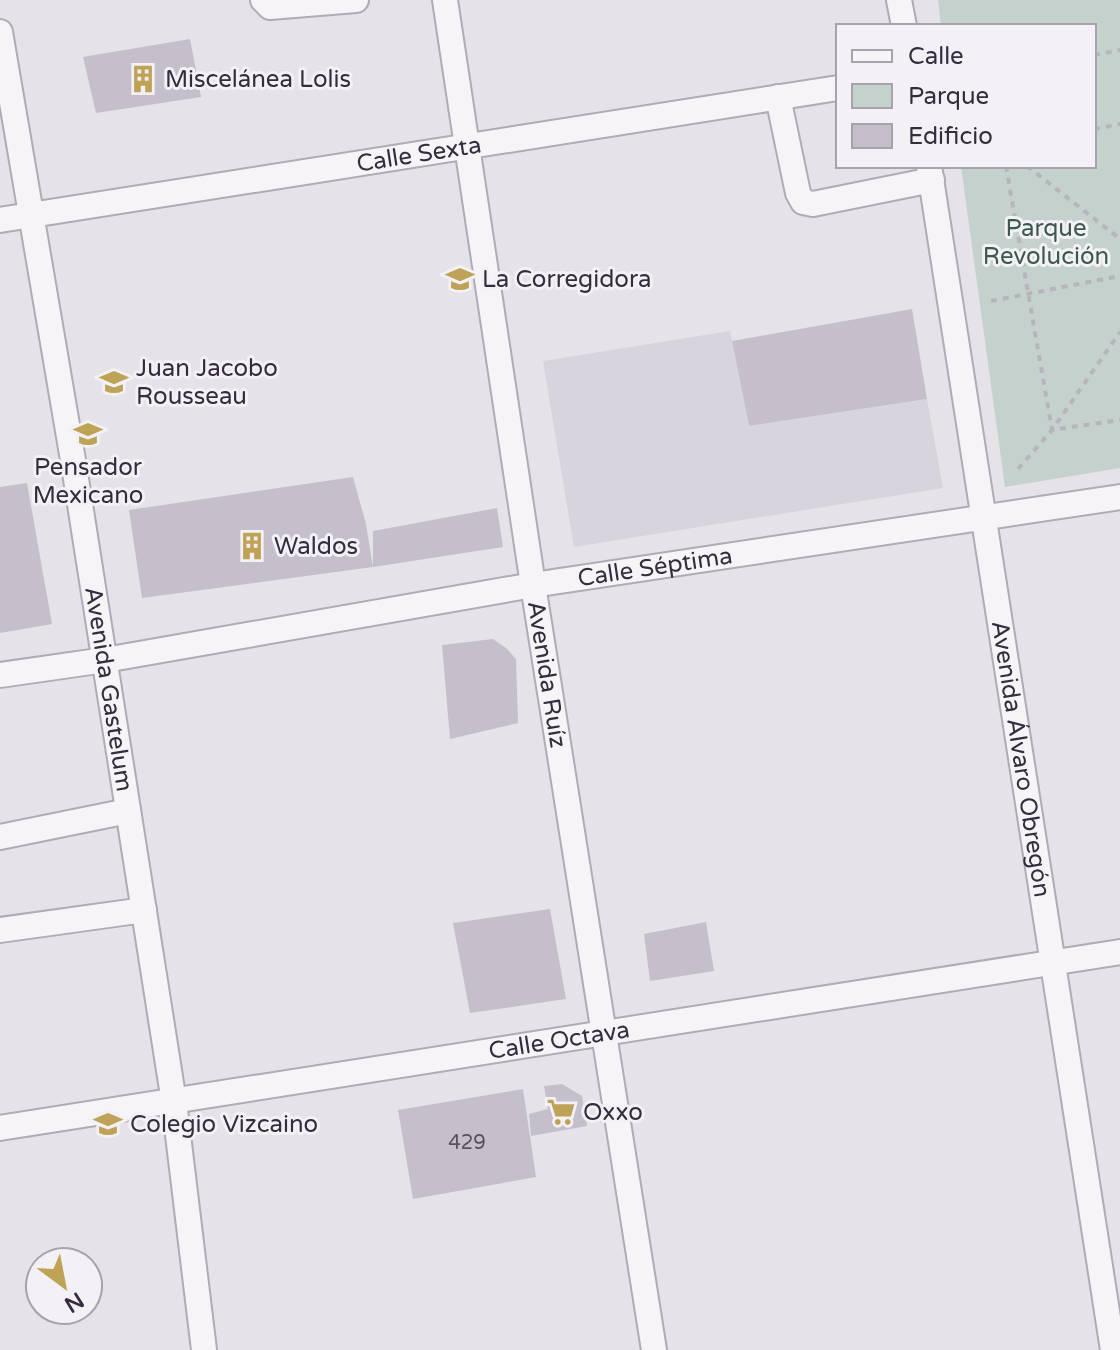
<svg xmlns="http://www.w3.org/2000/svg" width="1120" height="1350" font-family="'Varela Round',sans-serif">
  <style>
    .built { fill: #d8d4dd }
    .green { fill: #c4d1cc }
    .building { fill: #c5bfcb }
    .lines { fill: none; stroke-linecap: round; stroke-linejoin: round }
    .minor-casing { stroke: #b0abb5; stroke-width: 28 }
    .path { stroke: #b8b4bc; stroke-width: 4; stroke-dasharray: 6 6; stroke-linecap: butt }
    .minor { stroke: #f6f4f7; stroke-width: 24 }
    .labels { text-anchor: middle; dominant-baseline: central; stroke-width: 6; stroke-linejoin: round; paint-order: stroke }
    .number-label { font-size: 20px; fill: #595161 }
    .poi-label { font-size: 24px; fill: #352c3e; stroke: #f3f1f6; text-anchor: start }
    .street-label { font-size: 24px; fill: #352c3e; stroke: #f3f1f6 }
    .park-label { font-size: 24px; fill: #3b584f; stroke: #f3f1f6 }
  </style>
  <rect width="100%" height="100%" fill="#e5e2e8"/>
  <polygon class="built" points="730,331 749,426 927,399 943,488 574,547 543,361"/>
  <polygon class="green" points="938,0 1120,0 1120,468 1005,487 961,166 1094,166 1094,26 941,26"/>
  <g class="building">
    <polygon points="190,39 201,97 96,113 83,57"/>
    <polygon points="912,309 927,399 749,426 732,341"/>
    <polygon points="353,477 366,524 373,567 142,598 129,510"/>
    <polygon points="27,483 52,624 0,633 0,487"/>
    <polygon points="497,508 503,547 373,567 373,531"/>
    <polygon points="493,639 506,648 516,659 518,723 450,739 442,645"/>
    <polygon points="550,909 566,999 470,1013 453,923"/>
    <polygon points="706,922 714,971 650,981 644,934"/>
    <polygon points="562,1084 582,1096 587,1126 531,1136 529,1114 548,1109 544,1086"/>
    <polygon points="523,1089 536,1177 413,1199 398,1110"/>
  </g>
  <g class="lines">
    <defs>
      <g id="minor">
        <polyline points="263,0 270,7 356,0"/>
        <path id="s1" d="M445 0 533 585 654 1350"/>
        <polyline points="899,0 904,26"/>
        <path id="s2" d="M0 32 73 460 174 1102 204 1350"/>
        <polyline points="778,97 798,193 803,202 813,204 932,180"/>
        <path id="s3" d="M929 166 1113 1350"/>
        <path id="s4" d="M0 220 838 88"/>
        <path id="s5" d="M0 675 105 660 533 585 1120 497"/>
        <polyline points="0,837 128,811"/>
        <polyline points="0,930 144,910"/>
        <path id="s6" d="M0 1128 1120 952"/>
      </g>
    </defs>
    <use href="#minor" class="minor-casing"/>
    <g class="path">
      <polyline points="1094,55 1120,50"/>
      <polyline points="1094,129 1120,124"/>
      <polyline points="1006,166 1052,430 1120,420"/>
      <polyline points="1027,166 1120,239"/>
      <polyline points="991,301 1120,276"/>
      <polyline points="1018,469 1052,430 1120,332"/>
    </g>
    <use href="#minor" class="minor"/>
  </g>
  <defs>
    <symbol id="building-bare" viewBox="-9 -9 18 18"><path d="M-4-6H4V6H1V3H-1V6H-4ZM-2.5-4.3h1.7v1.8h-1.7ZM.8-4.3h1.7v1.8H.8ZM-2.5-1h1.7V.8h-1.7ZM.8-1h1.7V.8H.8Z" fill="#bea256" stroke="#f3f1f6" stroke-width="2.5" paint-order="stroke"/></symbol>
    <symbol id="school-bare" viewBox="-9 -9 18 18"><path d="M0-5L7-2L0 1L-7-2ZM-4 1L0 2.5L4 1V4Q0 6-4 4Z" fill="#bea256" stroke="#f3f1f6" stroke-width="2.5" paint-order="stroke"/></symbol>
    <symbol id="supermarket-bare" viewBox="-9 -9 18 18"><path d="M-6-5.5h2.5l.6 2H6L4.5 2H-2.5L-4.4-4H-6ZM-1.5 3.2a1.3 1.3 0 1 0 .1 0ZM3 3.2a1.3 1.3 0 1 0 .1 0Z" fill="#bea256" stroke="#f3f1f6" stroke-width="2.5" paint-order="stroke"/></symbol>
    <symbol id="university-bare" viewBox="-9 -9 18 18"><path d="M0-5L7-2L0 1L-7-2ZM-4 1L0 2.5L4 1V4Q0 6-4 4Z" fill="#bea256" stroke="#f3f1f6" stroke-width="2.5" paint-order="stroke"/></symbol>
  </defs>
  <g fill-rule="evenodd">
    <use href="#building-bare" x="123" y="59" width="40" height="40"/>
    <use href="#school-bare" x="440" y="259" width="40" height="40"/>
    <use href="#school-bare" x="94" y="362" width="40" height="40"/>
    <use href="#school-bare" x="68" y="414" width="40" height="40"/>
    <use href="#building-bare" x="232" y="526" width="40" height="40"/>
    <use href="#supermarket-bare" x="541" y="1092" width="40" height="40"/>
    <use href="#university-bare" x="88" y="1104" width="40" height="40"/>
  </g>
  <g class="labels">
    <g class="number-label">
      <text x="467" y="1143">429</text>
    </g>
    <g class="poi-label">
      <text x="165" y="79">Miscelánea Lolis</text>
      <text x="482" y="279">La Corregidora</text>
      <text x="136" y="368">Juan Jacobo<tspan x="136" dy="28">Rousseau</tspan></text>
      <text x="88" y="467" text-anchor="middle">Pensador<tspan x="88" dy="28">Mexicano</tspan></text>
      <text x="274" y="546">Waldos</text>
      <text x="583" y="1112">Oxxo</text>
      <text x="130" y="1124">Colegio Vizcaino</text>
    </g>
    <g class="street-label">
      <text stroke="none"><textPath href="#s4" startOffset="424">Calle Sexta</textPath></text>
      <text stroke="none"><textPath href="#s5" startOffset="664">Calle Séptima</textPath></text>
      <text stroke="none"><textPath href="#s1" startOffset="682">Avenida Ruíz</textPath></text>
      <text stroke="none"><textPath href="#s2" startOffset="666">Avenida Gastelum</textPath></text>
      <text stroke="none"><textPath href="#s3" startOffset="600">Avenida Álvaro Obregón</textPath></text>
      <text stroke="none"><textPath href="#s6" startOffset="566">Calle Octava</textPath></text>
    </g>
    <g class="park-label">
      <text x="1046" y="228">Parque<tspan x="1046" dy="28">Revolución</tspan></text>
    </g>
  </g>
  <rect x="836" y="24" width="260" height="144" fill="#f3f1f6" stroke="#a7a2ac" stroke-width="2"/>
  <rect x="852" y="50" width="40" height="12" fill="#f6f4f7" stroke="#a7a2ac" stroke-width="2"/>
  <text x="908" y="64" font-size="24" fill="#352c3e">Calle</text>
  <rect x="852" y="84" width="40" height="24" fill="#c4d1cc" stroke="#a7a2ac" stroke-width="2"/>
  <text x="908" y="104" font-size="24" fill="#352c3e">Parque</text>
  <rect x="852" y="124" width="40" height="24" fill="#c5bfcb" stroke="#a7a2ac" stroke-width="2"/>
  <text x="908" y="144" font-size="24" fill="#352c3e">Edificio</text>
  <g transform="translate(64 1286) rotate(148)"><circle r="38" fill="#f3f1f6" stroke="#a7a2ac" stroke-width="2"/>
  <path d="M0-6L14 30L0 20L-14 30Z" fill="#bea256"/>
  <text y="-12" font-size="22" font-weight="bold" text-anchor="middle" fill="#352c3e">N</text>
  </g>
</svg>
